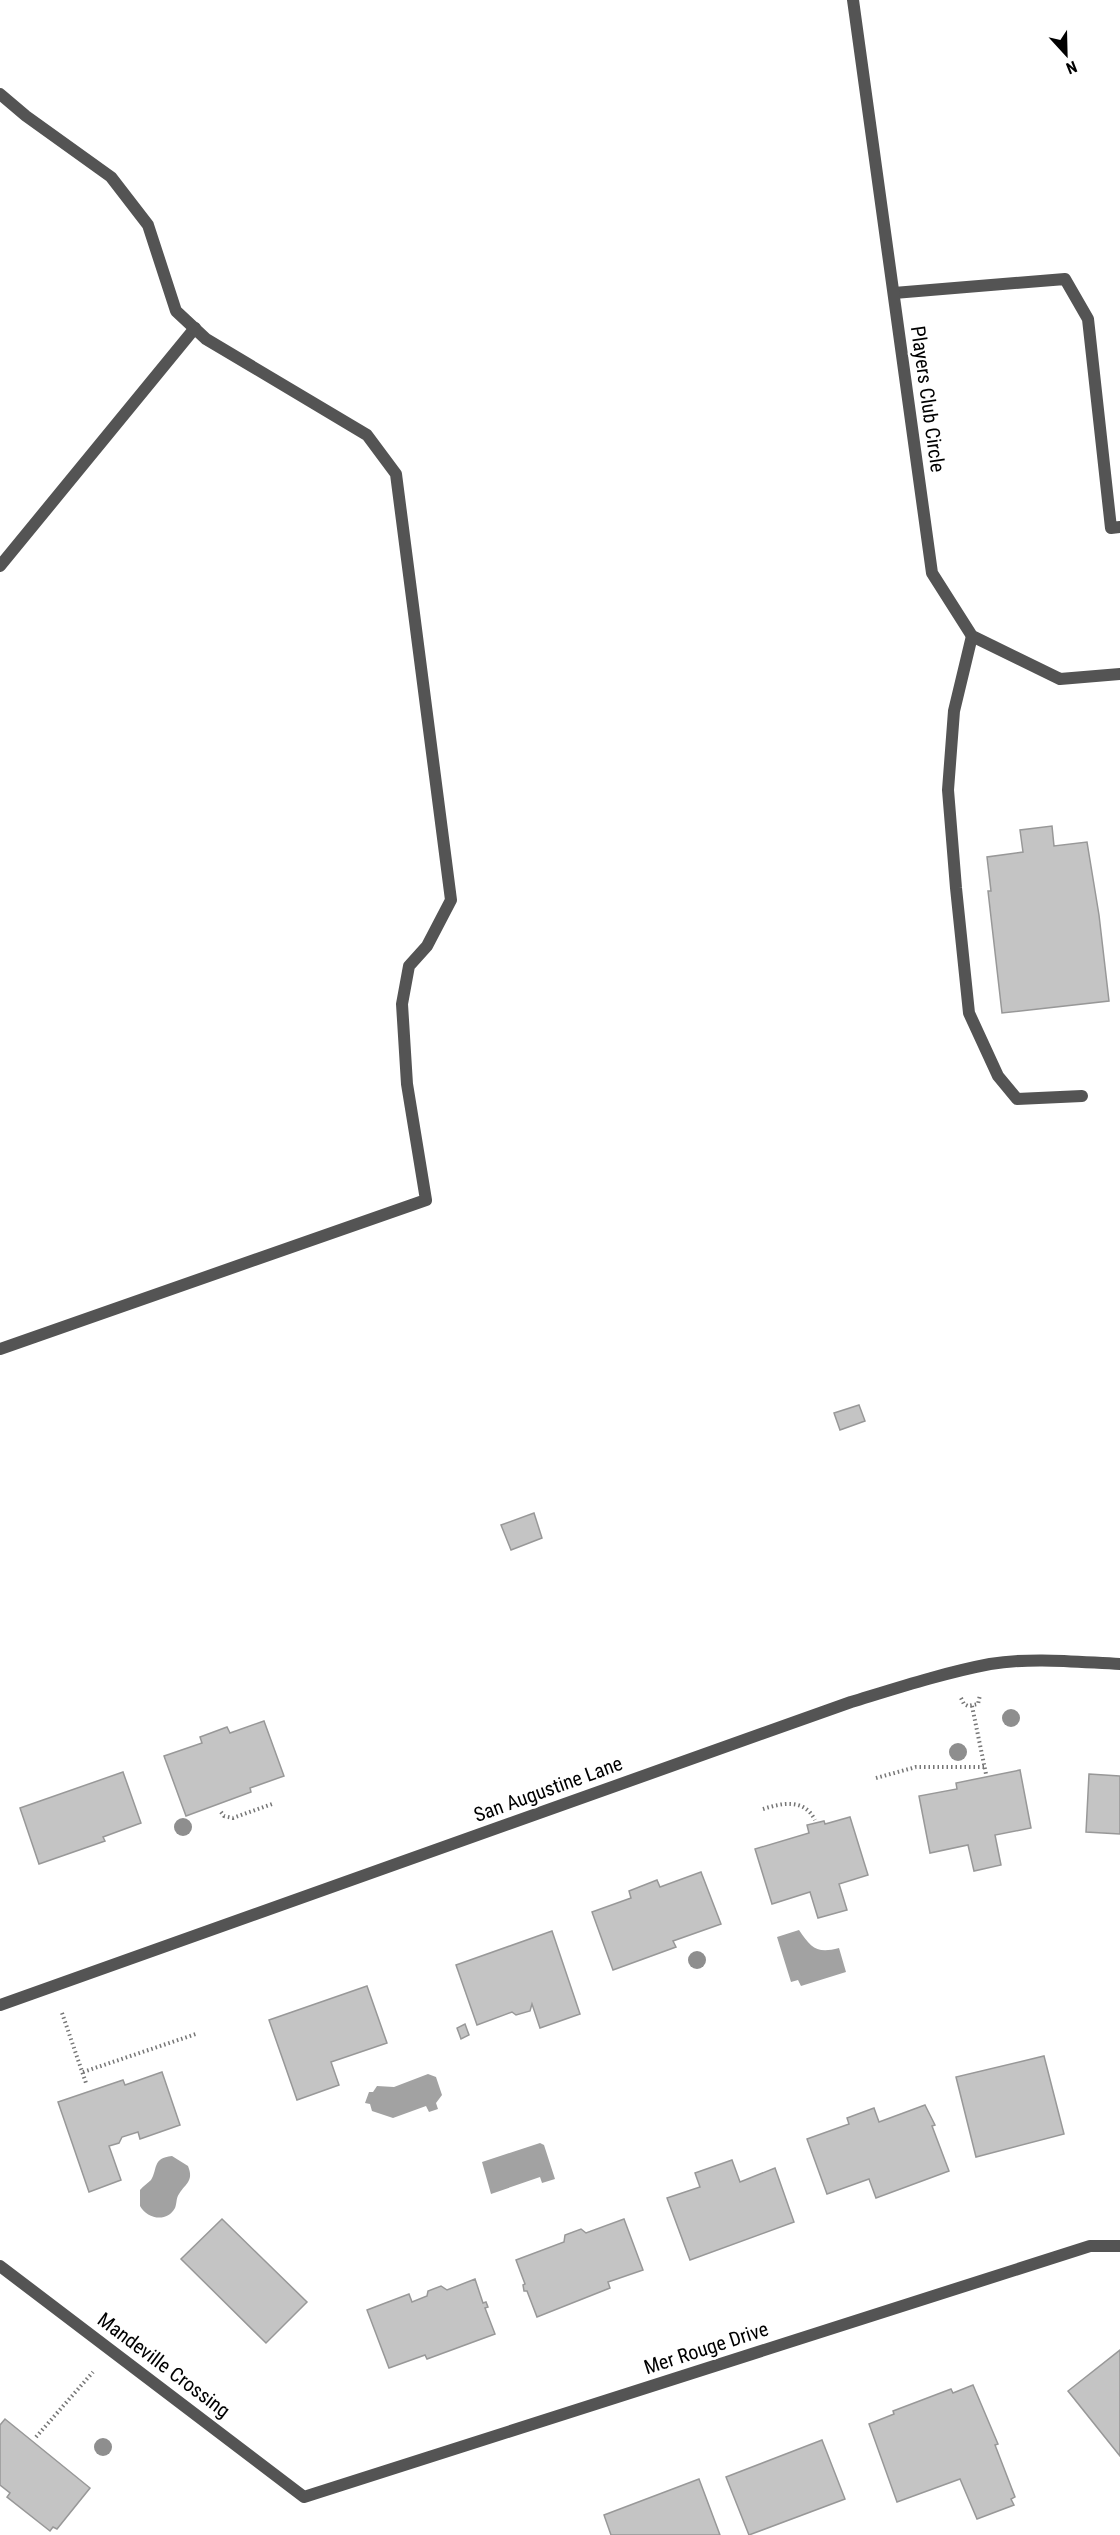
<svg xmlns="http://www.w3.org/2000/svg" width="1120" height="2535" font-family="'Roboto Condensed',sans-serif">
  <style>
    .water { fill: #a2a2a2 }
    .building { fill: #c4c4c4; stroke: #989898; stroke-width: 1.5 }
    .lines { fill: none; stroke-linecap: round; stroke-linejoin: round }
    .path { stroke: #767676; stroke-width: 4; stroke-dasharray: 1.5 3; stroke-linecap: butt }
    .service { stroke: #545454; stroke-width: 12 }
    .minor { stroke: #545454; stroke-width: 12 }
    .tree { fill: #8e8e8e }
    .labels { text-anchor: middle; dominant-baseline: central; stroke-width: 5; stroke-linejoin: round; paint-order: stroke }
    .street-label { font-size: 20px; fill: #000; stroke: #fff }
  </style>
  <rect width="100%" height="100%" fill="#fff"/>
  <g class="water">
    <path d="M799 1930C811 1948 817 1954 839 1948L846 1972 801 1986 798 1980 791 1982 777 1937Z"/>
    <polygon points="428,2074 436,2077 442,2095 436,2103 438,2109 429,2112 426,2106 393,2118 372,2111 370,2104 365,2103 369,2092 373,2092 377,2086 394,2087"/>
    <polygon points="540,2143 544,2145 555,2179 542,2183 540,2177 491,2194 482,2162"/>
    <path d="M172 2156 188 2166C194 2181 186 2183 179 2194 176 2198 177 2203 175 2208 167 2223 147 2219 140 2206V2190C143 2186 148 2183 151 2180 158 2169 152 2158 172 2156Z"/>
  </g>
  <g class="building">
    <polygon points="1052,826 1054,846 1087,842 1099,915 1109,1001 1002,1013 988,891 991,891 987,857 1023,852 1020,830"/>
    <polygon points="859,1405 865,1421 840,1430 834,1413"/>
    <polygon points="534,1513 542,1538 511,1550 501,1525"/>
    <polygon points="264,1721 284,1776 250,1788 251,1792 186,1816 164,1756 202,1743 200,1737 227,1727 230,1733"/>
    <polygon points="1020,1770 1031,1828 995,1835 1001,1865 974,1871 968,1845 930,1853 919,1796 957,1789 956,1783"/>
    <polygon points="123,1772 141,1823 103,1837 105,1841 39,1864 20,1808"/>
    <polygon points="1089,1774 1120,1776 1120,1834 1086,1832"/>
    <polygon points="850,1817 868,1875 839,1884 847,1910 818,1918 810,1892 772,1904 755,1849 809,1833 807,1825 824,1821 825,1824"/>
    <polygon points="701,1872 721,1924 673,1941 676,1947 613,1970 592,1912 631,1898 629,1891 657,1880 660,1887"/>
    <polygon points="552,1931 580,2014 540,2028 532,2004 530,2011 516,2015 512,2012 477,2025 456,1965"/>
    <polygon points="367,1986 387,2043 331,2062 339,2085 297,2100 269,2020"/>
    <polygon points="465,2024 469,2035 461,2039 457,2028"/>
    <polygon points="1044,2056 1064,2134 976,2157 956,2077"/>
    <polygon points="162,2072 180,2125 140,2139 138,2132 122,2137 119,2143 109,2146 121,2180 89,2192 58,2102 123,2080 125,2085"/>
    <polygon points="925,2105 935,2125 932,2126 949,2171 876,2198 869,2179 827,2194 807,2139 849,2124 847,2118 874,2108 879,2122"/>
    <polygon points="732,2160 740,2182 775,2168 794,2222 690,2260 667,2198 700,2187 695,2173"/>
    <polygon points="222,2219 307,2302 266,2343 181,2259"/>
    <polygon points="624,2219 643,2270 608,2282 610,2288 537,2317 527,2291 524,2291 523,2285 525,2284 516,2260 564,2242 565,2235 581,2229 586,2233"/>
    <polygon points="475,2279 483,2303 486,2302 488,2307 485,2308 495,2334 427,2359 425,2355 389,2368 367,2310 409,2294 412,2302 427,2296 428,2291 441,2286 447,2290"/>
    <polygon points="1120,2350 1120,2456 1068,2391"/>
    <polygon points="973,2385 998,2444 995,2445 1015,2497 1011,2499 1014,2505 977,2519 960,2479 897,2502 869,2424 894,2414 893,2411 951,2389 953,2393"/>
    <polygon points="5,2419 90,2488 57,2529 53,2527 50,2531 7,2497 10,2493 0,2485 0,2425"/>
    <polygon points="822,2440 845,2499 749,2535 726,2477"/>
    <polygon points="699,2479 720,2535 611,2535 604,2515"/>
  </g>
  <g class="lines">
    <g class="path">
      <polyline points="961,1698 964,1704 968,1706 978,1704 980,1695"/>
      <polyline points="972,1706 986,1774"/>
      <polyline points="876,1778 916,1767 985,1767"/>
      <path d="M763 1809C782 1803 804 1798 815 1820"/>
      <polyline points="221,1812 224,1816 233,1818 272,1804"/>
      <polyline points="62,2013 86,2083"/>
      <polyline points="83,2072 196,2034"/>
      <polyline points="36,2437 93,2372"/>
    </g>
    <g class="service">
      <polyline points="894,293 1065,279 1088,319 1111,528 1120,527"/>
      <polyline points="0,566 195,328"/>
      <polyline points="972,636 954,711 948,790 956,888 969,1013 998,1076 1017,1099 1082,1096"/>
    </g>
    <g class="minor">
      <polyline points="853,0 932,573 972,636 1060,679 1120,674"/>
      <polyline points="0,94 26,116 111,177 148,225 176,311 206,339 367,435 396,474 451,900 427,946 409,966 402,1004 407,1084 426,1200 0,1349"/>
      <path d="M0 2005 851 1702C897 1688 943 1673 990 1664 1033 1657 1077 1662 1120 1664"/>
      <polyline points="0,2266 304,2497 1090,2246 1120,2246"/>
    </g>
  </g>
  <g class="tree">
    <circle cx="1011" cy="1718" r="9"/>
    <circle cx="958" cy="1752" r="9"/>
    <circle cx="183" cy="1827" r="9"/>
    <circle cx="697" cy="1960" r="9"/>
    <circle cx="103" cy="2447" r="9"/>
  </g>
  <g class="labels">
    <g class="street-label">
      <text transform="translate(928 399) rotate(82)">Players Club Circle</text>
      <text transform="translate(548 1789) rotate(-20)">San Augustine Lane</text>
      <text transform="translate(706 2348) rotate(-18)">Mer Rouge Drive</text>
      <text transform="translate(164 2365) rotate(37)">Mandeville Crossing</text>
    </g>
  </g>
  <g transform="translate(1066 54) rotate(158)" stroke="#ffffff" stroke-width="4.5" paint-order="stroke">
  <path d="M0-4.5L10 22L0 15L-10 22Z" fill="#000000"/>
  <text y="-9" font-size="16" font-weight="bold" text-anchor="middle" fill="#000000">N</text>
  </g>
</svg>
